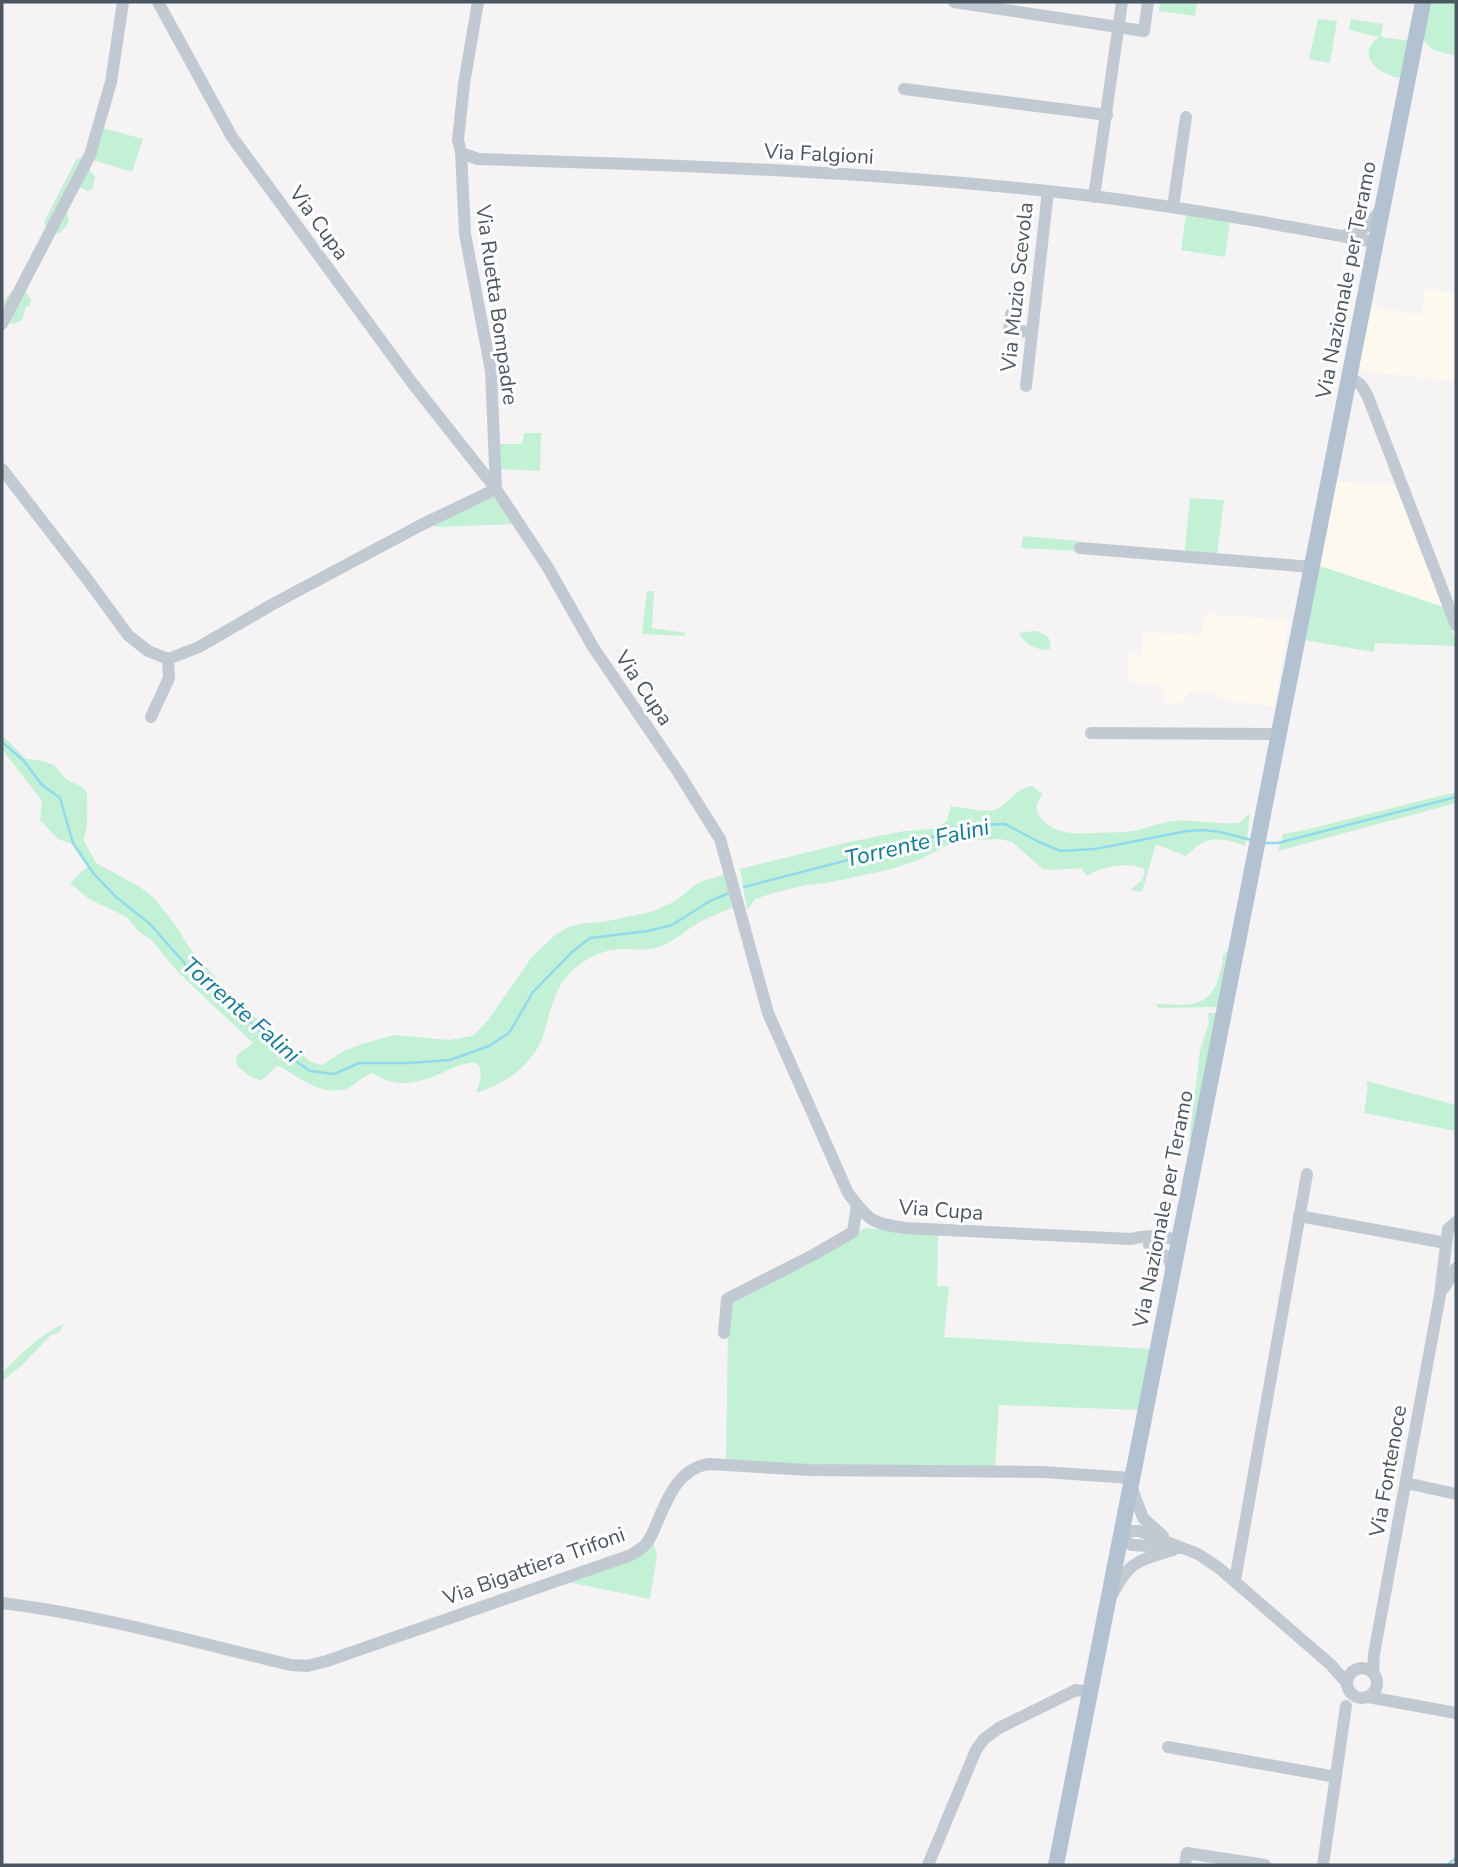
<svg xmlns="http://www.w3.org/2000/svg" width="1458" height="1867" font-family="'Nunito Sans',sans-serif">
  <style>
    .commercial { fill: #fdf9ef }
    .green { fill: #c3f1d5 }
    .lines { fill: none; stroke-linecap: round; stroke-linejoin: round }
    .stream { stroke: #90daee; stroke-width: 2.5 }
    .minor { stroke: #c1cad2; stroke-width: 12 }
    .major { stroke: #b3c2d1; stroke-width: 16 }
    .labels { text-anchor: middle; dominant-baseline: central; stroke-width: 6; stroke-linejoin: round; paint-order: stroke }
    .street-label { font-size: 21px; fill: #4a5661; stroke: #fff }
    .water-label { font-size: 23px; font-style: italic; fill: #0c7c9b; stroke: #fff }
  </style>
  <rect width="100%" height="100%" fill="#f5f3f3"/>
  <g class="commercial">
    <polygon points="1425,289 1456,293 1456,382 1364,371 1358,361 1369,306 1421,315"/>
    <polygon points="1334,481 1399,486 1447,608 1317,565"/>
    <polygon points="1204,614 1289,620 1274,707 1218,699 1219,694 1191,691 1183,703 1165,703 1163,685 1128,682 1129,654 1141,655 1143,632 1202,635"/>
  </g>
  <g class="green">
    <polygon points="1160,2 1197,2 1195,16 1159,11"/>
    <polygon points="1428,2 1456,3 1456,56 1433,50 1422,39"/>
    <polygon points="1318,19 1337,21 1330,63 1309,59"/>
    <path d="M1351 19 1383 24 1381 37 1410 41 1402 78C1380 76 1354 55 1379 37L1349 30Z"/>
    <path d="M103 128 143 139 132 172 93 160 89 169 95 177 92 189 87 191 79 187 66 211 69 221C63 235 52 238 44 223L46 218 76 160 84 156Z"/>
    <polygon points="1186,215 1230,221 1225,257 1181,250"/>
    <polygon points="15,288 24,290 31,300 29,306 26,307 22,320 14,324 8,323 2,315 2,303"/>
    <polygon points="524,433 541,433 540,471 497,469 497,444 522,444"/>
    <polygon points="493,493 514,524 437,527 431,524"/>
    <polygon points="1190,498 1224,500 1217,555 1187,552 1185,549"/>
    <polygon points="1023,536 1079,541 1078,551 1021,548"/>
    <polygon points="1317,565 1447,608 1456,646 1375,643 1374,652 1304,640"/>
    <polygon points="647,591 654,591 652,628 685,633 685,636 642,634"/>
    <path d="M1034 631C1044 632 1053 638 1050 649 1038 652 1024 644 1019 633Z"/>
    <path d="M2 735 26 759 38 760 54 765 66 779 83 788 87 793C87 806 89 829 83 839L96 863 140 887 153 897 174 923 191 950 240 1005 301 1054 311 1062 322 1065 344 1051 365 1043 395 1035 449 1040 473 1036 489 1019 531 958 554 936 568 927 584 923 603 922 655 911 675 901 698 883 725 874 734 907C723 912 711 916 700 922 686 930 674 942 659 947 646 951 635 949 622 949 604 949 587 958 574 969 554 986 550 1014 543 1036 532 1066 505 1084 476 1093 495 1042 453 1069 430 1078 423 1080 415 1082 408 1083 393 1084 385 1080 372 1073 363 1076 357 1084 348 1088 324 1098 297 1077 278 1065L261 1081 248 1075 237 1066 236 1056 253 1043 179 973 151 940 138 931 127 917 89 899 70 883 87 867 72 844 58 839 40 820 42 801 2 749Z"/>
    <path d="M1032 786 1043 794C1038 800 1035 806 1038 813 1049 835 1075 834 1095 833 1110 832 1124 833 1138 830 1150 827 1162 822 1175 821 1196 819 1218 825 1239 823L1250 813C1248 825 1249 835 1245 846 1231 841 1213 835 1199 845 1194 848 1190 853 1185 856L1156 844 1142 892 1130 890C1137 884 1146 880 1144 869 1131 861 1099 867 1087 876L1081 868 1052 870 1043 869 1012 842 1000 839 971 840 948 845 919 860 888 870 826 883 805 885 770 894 755 899 747 910 740 869 849 842 904 831 934 829 947 821 951 806C962 807 986 813 995 810 1010 803 1016 788 1032 786Z"/>
    <polygon points="1456,792 1456,803 1278,851 1283,834 1301,831"/>
    <path d="M1231 948 1220 1007 1159 1008 1155 1004C1180 1004 1207 1011 1217 982 1220 973 1223 964 1223 955Z"/>
    <polygon points="1208,1013 1218,1013 1193,1141 1189,1141 1200,1050 1209,1023"/>
    <polygon points="1366,1081 1456,1105 1456,1131 1364,1113 1368,1087"/>
    <polygon points="865,1228 938,1235 937,1286 949,1286 944,1337 1152,1349 1140,1410 999,1405 995,1469 902,1468 726,1461 728,1332 732,1302 841,1245"/>
    <path d="M63 1324 60 1332 51 1335 20 1367 2 1381V1373C20 1354 39 1336 63 1324Z"/>
    <polygon points="653,1542 657,1555 650,1599 568,1582"/>
  </g>
  <g class="lines">
    <g class="stream">
      <polyline points="2,742 24,761 42,785 60,798 73,843 94,874 116,897 150,924 196,976 293,1059 310,1071 334,1074 359,1063 408,1063 450,1060 489,1046 509,1033 533,992 572,952 590,938 648,931 672,925 710,901 729,893"/>
      <polyline points="1265,843 1278,843 1456,797"/>
      <polyline points="744,887 879,852 976,825 1005,824 1039,842 1061,851 1095,849 1187,831 1204,830 1220,832 1251,840"/>
      <polyline points="1447,1865 1456,1858"/>
    </g>
    <g class="minor">
      <path d="M158 2 232 137 413 384 496 489 547 566 593 647 678 772 720 839 768 1013 848 1193C870 1221 870 1223 905 1228L1131 1239C1145 1235 1166 1234 1178 1242"/>
      <polyline points="954,2 1144,31 1148,2"/>
      <polyline points="904,89 1107,115"/>
      <path d="M461 153 478 159C683 165 888 172 1092 196 1187 208 1281 225 1375 242"/>
      <polyline points="1094,197 1122,2"/>
      <polyline points="1173,207 1186,117"/>
      <path d="M1347 234C1363 234 1372 221 1381 209"/>
      <polyline points="1011,314 1009,330 1032,332"/>
      <polyline points="2,324 90,155 111,82 123,2"/>
      <path d="M1348 379C1360 381 1363 387 1368 397L1456 625"/>
      <polyline points="1026,386 1048,191"/>
      <polyline points="2,469 87,579 128,635 148,651 168,659 199,647 273,604 423,524 496,489 491,371 465,234 461,153 458,140 464,84 478,2"/>
      <polyline points="1080,548 1312,567"/>
      <polyline points="151,717 169,678 168,659"/>
      <polyline points="1091,733 1278,734"/>
      <polyline points="1299,1216 1446,1243"/>
      <polyline points="1149,1245 1168,1258 1173,1270"/>
      <polyline points="1444,1288 1456,1268"/>
      <polyline points="724,1333 727,1299 815,1254 853,1232 857,1205"/>
      <polyline points="1406,1483 1456,1494"/>
      <polyline points="1131,1486 1143,1518 1163,1536"/>
      <polyline points="1180,1548 1132,1545 1120,1537 1130,1531 1139,1531 1198,1554 1219,1568 1330,1664 1347,1683"/>
      <polyline points="1235,1580 1307,1174"/>
      <path d="M1112 1595C1130 1560 1138 1561 1173 1550"/>
      <path d="M2 1603C99 1615 195 1642 291 1665L307 1666 327 1661 631 1555C635 1552 641 1549 645 1545 650 1540 653 1532 656 1525 667 1500 678 1468 709 1464L809 1470 1043 1472 1132 1478"/>
      <circle cx="1362" cy="1683" r="15"/>
      <polyline points="1373,1673 1374,1654 1440,1295 1448,1229 1456,1222"/>
      <polyline points="1368,1697 1456,1713"/>
      <polyline points="1168,1747 1336,1777"/>
      <polyline points="928,1865 976,1750 984,1739 999,1728 1076,1690 1090,1692"/>
      <polyline points="1185,1865 1187,1853 1265,1865"/>
      <polyline points="1323,1865 1346,1706"/>
    </g>
    <polyline class="major" points="1056,1865 1423,2"/>
  </g>
  <g class="labels">
    <g class="street-label">
      <text transform="translate(819 154) rotate(3)">Via Falgioni</text>
      <text transform="translate(319 223) rotate(54)">Via Cupa</text>
      <text transform="translate(1346 280) rotate(-79)">Via Nazionale per Teramo</text>
      <text transform="translate(1017 287) rotate(-84)">Via Muzio Scevola</text>
      <text transform="translate(497 305) rotate(82)">Via Ruetta Bompadre</text>
      <text transform="translate(644 688) rotate(56)">Via Cupa</text>
      <text transform="translate(1163 1209) rotate(-79)">Via Nazionale per Teramo</text>
      <text transform="translate(941 1210) rotate(4)">Via Cupa</text>
      <text transform="translate(1388 1471) rotate(-80)">Via Fontenoce</text>
      <text transform="translate(534 1566) rotate(-20)">Via Bigattiera Trifoni</text>
    </g>
    <g class="water-label">
      <text transform="translate(917 843) rotate(-13)">Torrente Falini</text>
      <text transform="translate(241 1010) rotate(41)">Torrente Falini</text>
    </g>
  </g>
  <rect width="1458" height="1867" fill="none" stroke="#4a5661" stroke-width="7"/>
</svg>
